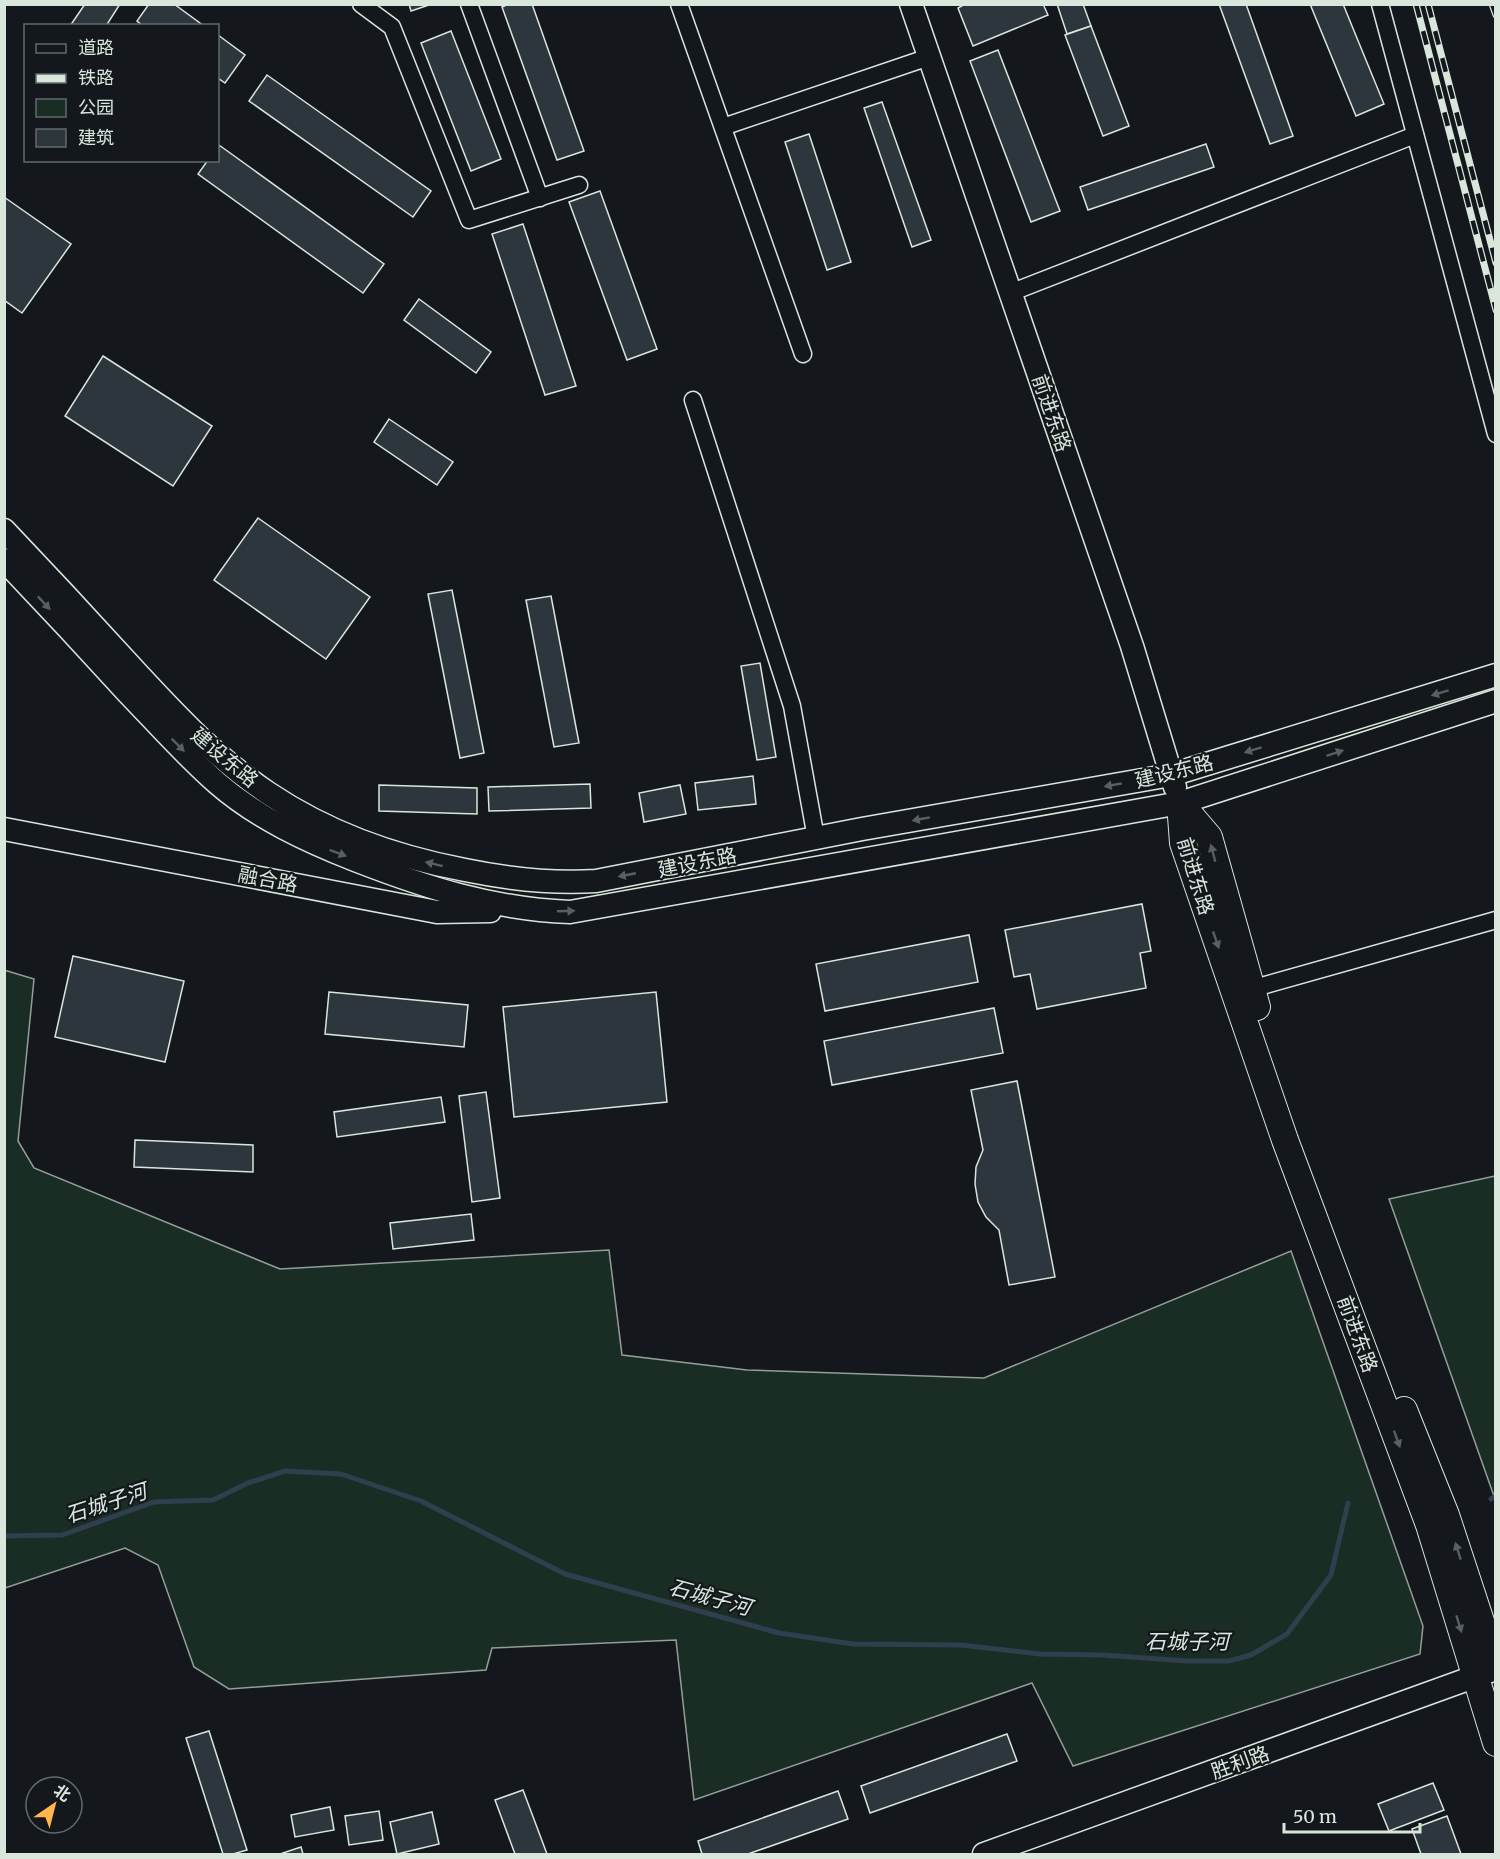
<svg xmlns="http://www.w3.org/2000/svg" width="1500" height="1859" font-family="Merriweather,'Noto Sans SC',serif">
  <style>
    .green { fill: #1a2d24; stroke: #939e99; stroke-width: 1.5 }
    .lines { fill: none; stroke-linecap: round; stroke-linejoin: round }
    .stream { stroke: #2f3f4d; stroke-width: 5 }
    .building { fill: #2c363c; stroke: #d8e6dc; stroke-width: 1.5 }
    .street-casing { stroke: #d8e6dc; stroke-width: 19 }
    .secondary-casing { stroke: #d8e6dc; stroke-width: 25 }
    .primary-casing { stroke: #d8e6dc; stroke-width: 28 }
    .street { stroke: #14181c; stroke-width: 16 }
    .secondary { stroke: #14181c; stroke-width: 22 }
    .primary { stroke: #14181c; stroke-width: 26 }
    .rail-casing { stroke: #d8e6dc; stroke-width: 7 }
    .rail { stroke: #14181c; stroke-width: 4.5; stroke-dasharray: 14; stroke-linecap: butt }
    .oneway { fill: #59605f }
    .labels { text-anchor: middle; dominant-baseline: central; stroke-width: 4.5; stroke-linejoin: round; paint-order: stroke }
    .street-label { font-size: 20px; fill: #d8e6dc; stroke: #14181c }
    .water-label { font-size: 21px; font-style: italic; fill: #d8e6dc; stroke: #14181c }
  </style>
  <rect width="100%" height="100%" fill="#14181c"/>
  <g class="green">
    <polygon points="4,970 34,979 18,1141 34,1168 280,1269 609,1250 622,1355 747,1370 984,1378 1291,1251 1423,1626 1420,1654 1073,1766 1032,1683 694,1800 676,1640 492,1648 486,1670 229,1689 194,1667 158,1565 125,1548 5,1588"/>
    <polygon points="1495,1176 1496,1176 1495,1499 1389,1199"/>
  </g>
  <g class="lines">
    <g class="stream">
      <polyline points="1491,1499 1496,1496"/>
      <polyline points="4,1536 62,1535 154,1502 213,1500 248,1483 285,1471 341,1474 421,1501 565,1574 779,1633 853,1644 961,1645 1040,1654 1103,1655 1187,1661 1229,1661 1251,1655 1287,1634 1331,1575 1348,1503"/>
    </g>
  </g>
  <g class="building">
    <polygon points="85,4 120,4 106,26 70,26"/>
    <polygon points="149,4 174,4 204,26 143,26 137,21"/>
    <polygon points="409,4 432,4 411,11"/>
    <polygon points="509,4 532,4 584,151 557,160 502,7"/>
    <polygon points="965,4 1043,4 1048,15 973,46 958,8"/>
    <polygon points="1057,4 1083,4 1091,26 1067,34"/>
    <polygon points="1219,4 1246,4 1293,136 1270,144"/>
    <polygon points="1310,4 1343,4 1384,104 1356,116"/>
    <polygon points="1091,26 1129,126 1103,136 1065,35"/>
    <polygon points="451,31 501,159 471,171 421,43"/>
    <polygon points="218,35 245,55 225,83 218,78"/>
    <polygon points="998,50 1060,211 1031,222 970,61"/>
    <polygon points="267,75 431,191 413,217 249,101"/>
    <polygon points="882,102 931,240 912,247 864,108"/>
    <polygon points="809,134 851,262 827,270 785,142"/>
    <polygon points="1206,144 1214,167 1088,210 1080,187"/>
    <polygon points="219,145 384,264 363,293 198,174 208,160 218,160"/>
    <polygon points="600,191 657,349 627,360 569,202"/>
    <polygon points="4,197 71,244 22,313 4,300"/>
    <polygon points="523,224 576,386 545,395 492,234"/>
    <polygon points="419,299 491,352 476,373 404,320"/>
    <polygon points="103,356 212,426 173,486 65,416"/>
    <polygon points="389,419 453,462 437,485 374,442"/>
    <polygon points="258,518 370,597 326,659 214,580"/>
    <polygon points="452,590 484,753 460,758 428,594"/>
    <polygon points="551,596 579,743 554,747 526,600"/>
    <polygon points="760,663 776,757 757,760 741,666"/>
    <polygon points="753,776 756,804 698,810 695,783"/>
    <polygon points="590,784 591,808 489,811 488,787"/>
    <polygon points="379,785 477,788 477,814 379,811"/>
    <polygon points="680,785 686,814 644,822 639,793"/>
    <polygon points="1142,904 1151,951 1140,953 1146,988 1037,1009 1030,974 1014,977 1005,930"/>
    <polygon points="969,935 978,982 825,1011 816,964"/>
    <polygon points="73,956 184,981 165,1062 55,1037"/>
    <polygon points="329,992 468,1005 464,1047 325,1034"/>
    <polygon points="656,992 667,1102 514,1117 503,1007"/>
    <polygon points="994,1008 1003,1053 832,1085 824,1041"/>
    <polygon points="1017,1081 1055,1277 1009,1285 999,1230 986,1217 978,1202 975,1184 976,1167 983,1150 971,1090"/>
    <polygon points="486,1092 500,1198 472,1202 459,1096"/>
    <polygon points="441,1097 445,1122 337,1137 334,1112"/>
    <polygon points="135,1140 253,1145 253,1172 134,1167"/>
    <polygon points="471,1214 474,1240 393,1249 390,1223"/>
    <polygon points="209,1731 247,1850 233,1854 223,1854 186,1738"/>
    <polygon points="1007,1734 1017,1761 870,1813 861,1786"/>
    <polygon points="1433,1783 1444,1810 1389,1831 1378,1804"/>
    <polygon points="523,1790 547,1854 515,1854 495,1800"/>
    <polygon points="838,1791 848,1819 748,1854 702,1854 698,1841"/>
    <polygon points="330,1807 334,1830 295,1837 291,1815"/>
    <polygon points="379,1811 383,1840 349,1845 345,1816"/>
    <polygon points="432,1812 439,1844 397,1854 390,1822"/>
    <polygon points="1447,1816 1461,1854 1421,1854 1412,1829"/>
    <polygon points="301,1847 303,1854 280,1854"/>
  </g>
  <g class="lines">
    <defs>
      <g id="street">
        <polyline points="361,4 392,27 469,220 579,185"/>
        <polyline points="469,4 540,198"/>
        <polyline points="679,4 803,354"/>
        <polyline points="1380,4 1496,434"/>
        <polyline points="723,127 929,57"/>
        <polyline points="1010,293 1415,135"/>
        <polyline points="693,400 792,706 816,838"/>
        <polyline points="1251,989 1496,920"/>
      </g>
      <g id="secondary">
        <polyline points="911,4 1132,646 1175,787"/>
        <path d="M4 530C45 573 85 616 125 660 169 708 213 756 268 793 326 832 396 857 465 870 509 879 551 884 596 881L862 829 1171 775 1496 675"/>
        <path d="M4 560C46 604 87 648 128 693 157 723 186 756 217 783 257 818 307 841 355 860 427 888 493 909 570 912L1180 803 1496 701"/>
        <polyline points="4,829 437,912 490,911"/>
        <polyline points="984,1854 1493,1670"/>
      </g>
      <g id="primary">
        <polyline points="1180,803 1183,843 1285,1140 1429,1525 1496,1743"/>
        <polyline points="1180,803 1209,837 1257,1007"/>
        <polyline points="1404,1410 1446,1515 1496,1667"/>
      </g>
    </defs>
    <use href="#street" class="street-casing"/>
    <use href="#secondary" class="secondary-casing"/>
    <use href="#primary" class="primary-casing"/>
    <use href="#street" class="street"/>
    <use href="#secondary" class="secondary"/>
    <use href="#primary" class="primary"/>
    <defs>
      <g id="rail">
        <polyline points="1416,4 1496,310"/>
        <polyline points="1428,4 1496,263"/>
        <polyline points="1492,4 1496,15"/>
      </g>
    </defs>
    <use href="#rail" class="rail-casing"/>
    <use href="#rail" class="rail"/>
  </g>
  <defs><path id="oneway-solid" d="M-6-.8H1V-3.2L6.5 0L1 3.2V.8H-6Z" transform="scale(1.5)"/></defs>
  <g class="oneway">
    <use href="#oneway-solid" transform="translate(44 603) rotate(47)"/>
    <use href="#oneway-solid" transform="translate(1440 693) rotate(163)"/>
    <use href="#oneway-solid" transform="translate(178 745) rotate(45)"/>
    <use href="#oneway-solid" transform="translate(1253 750) rotate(163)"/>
    <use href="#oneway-solid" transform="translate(1335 753) rotate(-18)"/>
    <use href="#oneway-solid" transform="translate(1113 785) rotate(170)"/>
    <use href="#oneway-solid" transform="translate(921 819) rotate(170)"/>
    <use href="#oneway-solid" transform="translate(338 853) rotate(21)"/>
    <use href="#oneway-solid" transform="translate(1213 853) rotate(-105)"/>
    <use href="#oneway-solid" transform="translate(434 864) rotate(-166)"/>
    <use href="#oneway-solid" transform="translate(627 875) rotate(169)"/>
    <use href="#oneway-solid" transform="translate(566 911) rotate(-2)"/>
    <use href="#oneway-solid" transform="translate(1216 940) rotate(71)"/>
    <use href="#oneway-solid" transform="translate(1397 1439) rotate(70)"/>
    <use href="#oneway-solid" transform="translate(1458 1551) rotate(-108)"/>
    <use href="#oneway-solid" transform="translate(1459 1624) rotate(73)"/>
  </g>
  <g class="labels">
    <g class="street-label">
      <text transform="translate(1052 413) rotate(71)">前进东路</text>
      <text transform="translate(225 757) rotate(40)">建设东路</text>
      <text transform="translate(1174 771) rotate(-14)">建设东路</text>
      <text transform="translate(697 862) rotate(-11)">建设东路</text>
      <text transform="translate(1196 876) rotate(73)">前进东路</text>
      <text transform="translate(268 879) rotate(11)">融合路</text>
      <text transform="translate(1358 1334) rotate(70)">前进东路</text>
      <text transform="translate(1240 1762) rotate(-20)">胜利路</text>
    </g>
    <g class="water-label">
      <text transform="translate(106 1503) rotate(-18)">石城子河</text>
      <text transform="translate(710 1597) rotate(15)">石城子河</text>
      <text x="1187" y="1641">石城子河</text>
    </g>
  </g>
  <rect width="1500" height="1859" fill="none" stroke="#d8e6dc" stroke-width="12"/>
  <rect x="24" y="24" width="195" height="138" fill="#14181c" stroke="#626a69" stroke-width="1.5"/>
  <rect x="36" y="44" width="30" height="9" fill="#14181c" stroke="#626a69" stroke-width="1.5"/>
  <text x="78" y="54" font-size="18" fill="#d8e6dc">道路</text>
  <rect x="36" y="74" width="30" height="9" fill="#d8e6dc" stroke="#626a69" stroke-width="1.5"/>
  <text x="78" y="84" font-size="18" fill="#d8e6dc">铁路</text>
  <rect x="36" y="99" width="30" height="18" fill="#1a2d24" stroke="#626a69" stroke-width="1.5"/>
  <text x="78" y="114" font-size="18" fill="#d8e6dc">公园</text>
  <rect x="36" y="129" width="30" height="18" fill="#2c363c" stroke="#626a69" stroke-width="1.5"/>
  <text x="78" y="144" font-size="18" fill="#d8e6dc">建筑</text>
  <g transform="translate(54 1805) rotate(35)"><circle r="28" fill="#14181c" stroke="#626a69" stroke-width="1.5"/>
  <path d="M0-4.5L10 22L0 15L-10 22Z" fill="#ffb74d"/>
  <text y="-9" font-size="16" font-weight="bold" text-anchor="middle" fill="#d8e6dc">北</text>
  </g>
  <path d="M1284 1823v9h136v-9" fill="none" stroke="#d8e6dc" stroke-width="3"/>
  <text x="1293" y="1823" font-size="18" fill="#d8e6dc" stroke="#14181c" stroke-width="4.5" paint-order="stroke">50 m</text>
</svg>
